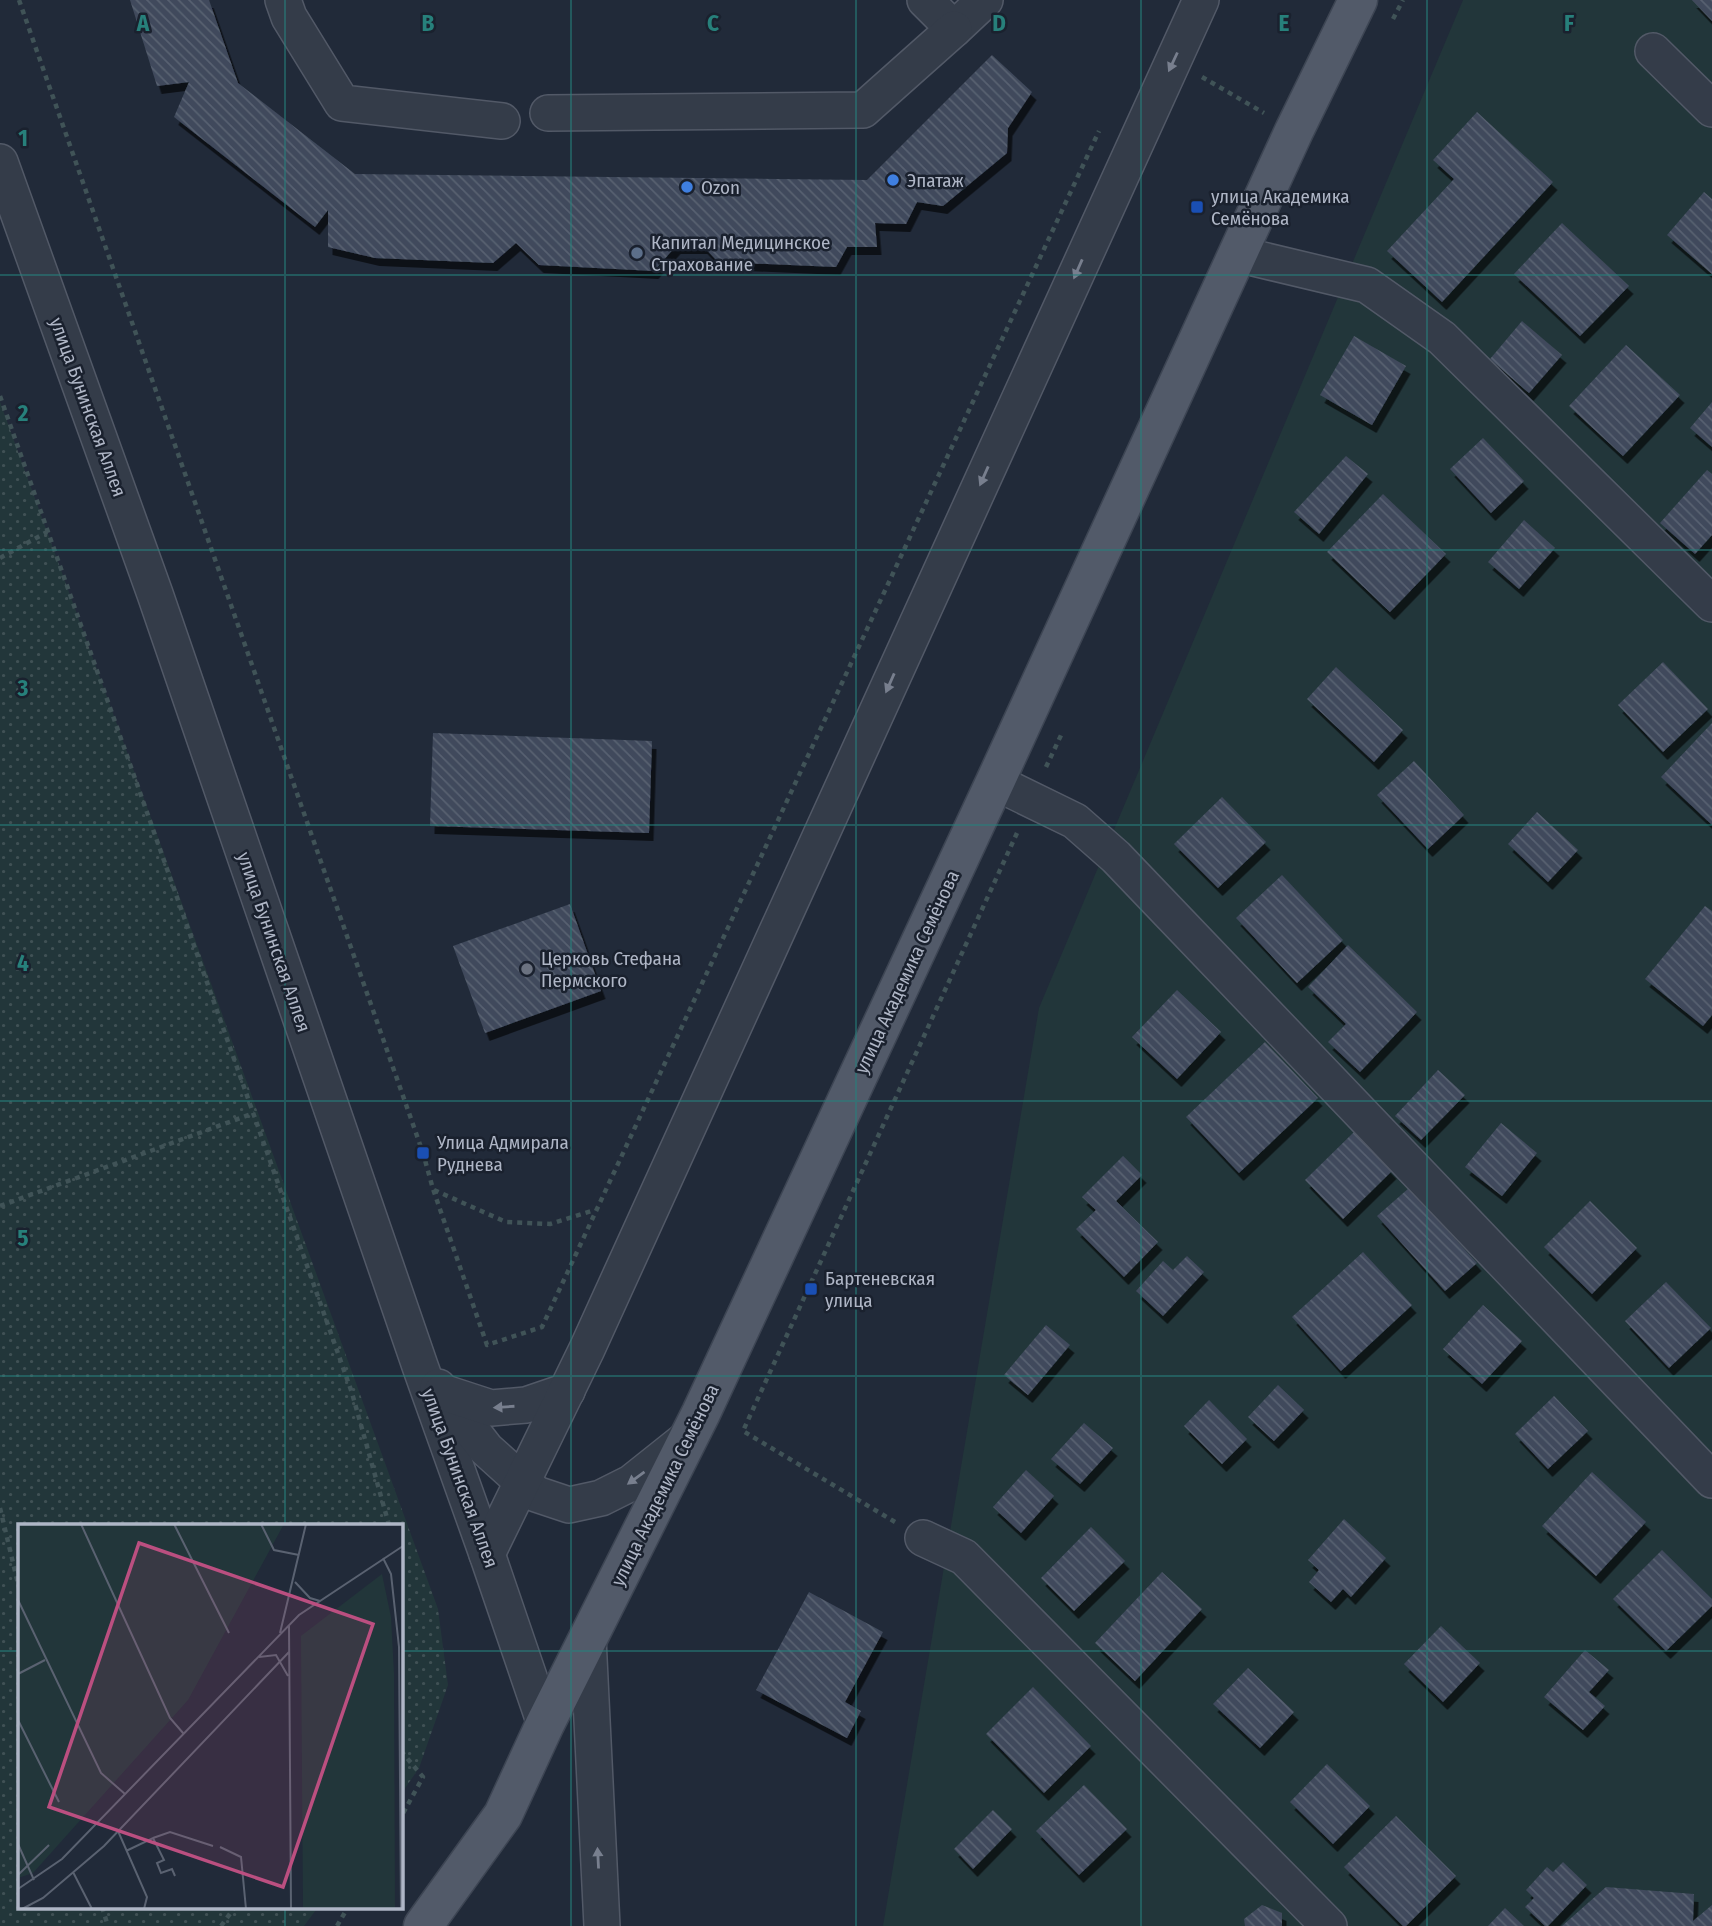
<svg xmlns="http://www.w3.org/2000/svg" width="1712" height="1926" font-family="'Fira Sans Condensed',sans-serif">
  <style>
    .grass { fill: url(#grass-dots) }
    .garden { fill: #22363a }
    .building { fill: url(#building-back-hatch); filter: url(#shadow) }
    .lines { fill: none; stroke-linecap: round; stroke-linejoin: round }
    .minor-casing { stroke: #525967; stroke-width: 38 }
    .major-casing { stroke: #3d4553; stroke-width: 41 }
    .path { stroke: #405357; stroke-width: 4.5; stroke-dasharray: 5 5; stroke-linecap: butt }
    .minor { stroke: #343c49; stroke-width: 35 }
    .major { stroke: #525a69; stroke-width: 38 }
    .oneway { fill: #787f8e }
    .grid { fill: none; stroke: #27807b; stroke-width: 2; stroke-opacity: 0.55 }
    .shop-dot { fill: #3f7fe0; stroke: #1a212e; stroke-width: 2.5 }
    .transit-dot { fill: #1a4fb4; stroke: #1a212e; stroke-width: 2.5 }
    .service-dot { fill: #5c6f8a; stroke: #1a212e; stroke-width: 2.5 }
    .worship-dot { fill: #6b7280; stroke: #1a212e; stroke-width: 2.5 }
    .labels { text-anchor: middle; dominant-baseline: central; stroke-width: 5; stroke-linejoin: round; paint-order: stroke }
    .poi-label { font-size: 19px; fill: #afb6c6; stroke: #1a212e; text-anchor: start }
    .street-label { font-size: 19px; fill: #afb6c6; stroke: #1a212e }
    .inset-road { fill: none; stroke: #5a6271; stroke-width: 2 }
    .view { fill: #bb4f80; fill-opacity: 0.15; stroke: #bb4f80; stroke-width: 3.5 }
    .inset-edge { fill: none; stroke: #afb6c6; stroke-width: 3.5 }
    .grid-label { font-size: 23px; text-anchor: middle; font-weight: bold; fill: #27807b; stroke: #1a212e; stroke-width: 5; stroke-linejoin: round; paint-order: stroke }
  </style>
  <defs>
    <pattern id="grass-dots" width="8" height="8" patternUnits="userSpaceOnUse" patternTransform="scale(1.75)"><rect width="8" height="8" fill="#22363a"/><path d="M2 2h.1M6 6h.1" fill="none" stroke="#405155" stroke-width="1.8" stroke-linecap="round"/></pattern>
    <pattern id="building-back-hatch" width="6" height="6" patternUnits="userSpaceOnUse" patternTransform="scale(1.75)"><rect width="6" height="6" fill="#3f495b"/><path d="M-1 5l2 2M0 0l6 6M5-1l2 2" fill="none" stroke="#586171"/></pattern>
    <filter id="shadow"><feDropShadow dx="4.5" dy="8" stdDeviation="0" flood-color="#0009"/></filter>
  </defs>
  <rect width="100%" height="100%" fill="#212a39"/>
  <polygon class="grass" points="0,402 438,1609 448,1685 419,1768 401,1794 401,1525 19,1525 19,1907 318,1907 304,1926 0,1926"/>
  <polygon class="garden" points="1463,0 1712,0 1712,1926 883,1926 1039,1008"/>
  <g class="building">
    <polygon points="130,0 209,0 238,83 355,174 867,180 992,55 1032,92 1008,128 1007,153 943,206 917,202 906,224 875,223 877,247 847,247 836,267 718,262 703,246 676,246 654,271 539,265 516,243 493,263 375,258 328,247 328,210 315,227 174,117 189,82 157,86"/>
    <polygon points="1692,0 1712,0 1712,21"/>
    <polygon points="1477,112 1553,182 1442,302 1387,251 1454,179 1433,160"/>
    <polygon points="1704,192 1712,199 1712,274 1667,235"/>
    <polygon points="1562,223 1629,286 1580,336 1514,274"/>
    <polygon points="1522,321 1562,355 1529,393 1490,359"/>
    <polygon points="1354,336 1406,366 1372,425 1320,395"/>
    <polygon points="1626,345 1680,395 1623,456 1569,406"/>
    <polygon points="1712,402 1712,447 1690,428"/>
    <polygon points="1483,438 1524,481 1491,513 1450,469"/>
    <polygon points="1346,456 1368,474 1319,534 1294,512"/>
    <polygon points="1707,470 1712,474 1712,535 1695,554 1660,523"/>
    <polygon points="1383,494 1446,554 1390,612 1327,552"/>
    <polygon points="1524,520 1555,548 1519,589 1488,562"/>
    <polygon points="1663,662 1708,709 1663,752 1618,705"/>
    <polygon points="1336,667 1403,730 1374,762 1307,699"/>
    <polygon points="1712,723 1712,825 1661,777"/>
    <polygon points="433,733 652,741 649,833 430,826"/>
    <polygon points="1414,761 1464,815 1428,849 1377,795"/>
    <polygon points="1222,797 1266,842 1218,888 1174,844"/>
    <polygon points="1537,812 1578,850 1548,882 1508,844"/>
    <polygon points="1282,875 1343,940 1297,983 1236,918"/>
    <polygon points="570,904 601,991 485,1033 453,946"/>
    <polygon points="1705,906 1712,911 1712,1015 1703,1026 1645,979"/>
    <polygon points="1348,945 1417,1012 1360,1072 1328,1042 1346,1024 1308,987"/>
    <polygon points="1177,990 1221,1032 1177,1079 1132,1037"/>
    <polygon points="1265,1042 1318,1098 1239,1173 1186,1117"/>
    <polygon points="1438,1070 1465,1095 1421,1140 1395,1116"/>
    <polygon points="1501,1123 1537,1153 1502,1196 1465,1167"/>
    <polygon points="1354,1132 1392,1171 1343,1219 1305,1180"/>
    <polygon points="1123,1156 1142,1175 1116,1201 1158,1242 1124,1277 1076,1229 1096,1210 1082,1197"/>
    <polygon points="1409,1188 1477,1263 1445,1291 1377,1216"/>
    <polygon points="1590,1201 1637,1248 1592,1294 1544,1247"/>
    <polygon points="1363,1252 1412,1305 1341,1371 1292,1317"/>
    <polygon points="1187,1256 1204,1272 1163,1316 1136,1291 1163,1261 1173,1270"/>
    <polygon points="1666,1282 1711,1328 1669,1368 1625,1321"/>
    <polygon points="1483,1305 1522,1341 1482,1384 1443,1349"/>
    <polygon points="1046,1325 1070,1345 1028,1395 1004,1375"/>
    <polygon points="1278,1385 1304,1410 1274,1441 1248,1417"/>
    <polygon points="1554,1396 1588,1431 1548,1469 1515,1434"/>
    <polygon points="1209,1400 1247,1439 1222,1464 1184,1426"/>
    <polygon points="1084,1423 1113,1448 1080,1484 1051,1459"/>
    <polygon points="1026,1470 1054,1496 1021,1533 993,1507"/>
    <polygon points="1592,1472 1646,1522 1596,1576 1542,1526"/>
    <polygon points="1344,1519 1386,1558 1351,1597 1343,1589 1331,1602 1309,1582 1319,1570 1308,1560"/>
    <polygon points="1091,1527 1125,1561 1074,1611 1041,1578"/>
    <polygon points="1662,1550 1712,1599 1712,1606 1666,1651 1613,1599"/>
    <polygon points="1162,1572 1202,1609 1135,1681 1095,1643"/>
    <polygon points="809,1592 883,1632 845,1702 861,1711 847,1738 756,1690"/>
    <polygon points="1441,1626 1480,1663 1443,1702 1404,1664"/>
    <polygon points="1585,1650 1609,1670 1589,1692 1605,1706 1583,1730 1544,1697"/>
    <polygon points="1248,1668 1294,1712 1260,1748 1213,1704"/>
    <polygon points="1033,1687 1091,1746 1044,1793 986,1734"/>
    <polygon points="1327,1764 1370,1806 1333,1844 1290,1802"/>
    <polygon points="1084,1785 1127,1829 1079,1875 1036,1831"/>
    <polygon points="993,1810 1012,1829 973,1869 954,1849"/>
    <polygon points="1396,1816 1456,1876 1406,1926 1403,1926 1344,1867"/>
    <polygon points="1563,1862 1587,1885 1548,1926 1545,1926 1525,1907 1534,1898 1526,1890 1547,1867 1553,1872"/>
    <polygon points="1606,1887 1694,1894 1693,1921 1712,1905 1712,1926 1562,1926"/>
    <polygon points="1262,1905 1282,1913 1282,1926 1245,1926 1244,1919"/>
    <polygon points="1505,1908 1524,1926 1488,1926"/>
  </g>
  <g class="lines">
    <defs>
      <g id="minor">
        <polyline points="283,0 289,17 342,103 502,121"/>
        <polyline points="925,0 954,29 985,0"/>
        <polyline points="1653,51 1712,109"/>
        <polyline points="548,113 863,110 954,29"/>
        <polyline points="0,162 155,594 420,1366 487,1554 545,1724"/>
        <polyline points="1237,254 1367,285 1442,338 1712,604"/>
        <polyline points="995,782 1075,821 1116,857 1712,1480"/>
        <polyline points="438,1387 486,1449 536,1494 569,1505 601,1498 631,1483 690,1436"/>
        <polyline points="442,1392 491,1408 526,1405 567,1391"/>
        <polyline points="923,1538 964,1557 1329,1926"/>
        <polyline points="487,1554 587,1349 1201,0"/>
        <polyline points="588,1638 602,1926"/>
      </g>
      <polyline id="major" points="423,1926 503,1815 545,1724 701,1413 995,782 1294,131 1358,0"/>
    </defs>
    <use href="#minor" class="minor-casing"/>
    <use href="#major" class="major-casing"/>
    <g class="path">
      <polyline points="19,0 423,1153 433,1189 487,1345 542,1327 1099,131"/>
      <polyline points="1393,19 1403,0"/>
      <polyline points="1202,77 1264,113"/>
      <polyline points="0,396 352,1393 389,1525"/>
      <polyline points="0,558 47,532"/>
      <polyline points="1046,767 1063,731"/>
      <polyline points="434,1190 506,1222 550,1224 595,1210"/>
      <polyline points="0,1206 254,1113"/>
      <polyline points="0,1508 19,1588"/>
      <polyline points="895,1522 743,1431 1017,833"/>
      <polyline points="401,1751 423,1777 401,1817"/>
      <polyline points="102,1907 108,1926"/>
      <polyline points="221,1926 235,1907"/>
      <polyline points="337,1926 348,1907"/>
    </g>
    <use href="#minor" class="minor"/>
    <use href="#major" class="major"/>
  </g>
  <defs><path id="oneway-solid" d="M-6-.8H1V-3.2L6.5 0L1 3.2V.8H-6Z" transform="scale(1.75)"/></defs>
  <g class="oneway">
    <use href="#oneway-solid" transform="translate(1173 62) rotate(115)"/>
    <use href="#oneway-solid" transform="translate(1078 269) rotate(114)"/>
    <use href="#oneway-solid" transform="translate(984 476) rotate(114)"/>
    <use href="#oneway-solid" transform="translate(890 683) rotate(114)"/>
    <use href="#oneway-solid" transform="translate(504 1407) rotate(176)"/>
    <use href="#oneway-solid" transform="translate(636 1478) rotate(144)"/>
    <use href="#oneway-solid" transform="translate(598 1858) rotate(-93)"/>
  </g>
  <path class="grid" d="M285 0V1525M571 0V1926M856 0V1926M1141 0V1926M1427 0V1926M0 275H1712M0 550H1712M0 825H1712M0 1101H1712M0 1376H1712M0 1651H19M401 1651H1712M285 1907V1926"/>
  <g class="shop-dot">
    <circle cx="893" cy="180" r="7"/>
    <circle cx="687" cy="187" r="7"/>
  </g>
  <g class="transit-dot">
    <rect x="1190" y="200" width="14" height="14" rx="3.5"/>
    <rect x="416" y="1146" width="14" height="14" rx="3.5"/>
    <rect x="804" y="1282" width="14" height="14" rx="3.5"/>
  </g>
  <circle class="service-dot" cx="637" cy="253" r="7"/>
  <circle class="worship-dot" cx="527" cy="969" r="7"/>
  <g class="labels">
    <g class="poi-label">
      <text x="907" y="180">Эпатаж</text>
      <text x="701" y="187">Ozon</text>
      <text x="1211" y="196">улица Академика<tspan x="1211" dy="22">Семёнова</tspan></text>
      <text x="651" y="242">Капитал Медицинское<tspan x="651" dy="22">Страхование</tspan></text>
      <text x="541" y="958">Церковь Стефана<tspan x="541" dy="22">Пермского</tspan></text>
      <text x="437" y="1142">Улица Адмирала<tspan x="437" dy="22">Руднева</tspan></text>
      <text x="825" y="1278">Бартеневская<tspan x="825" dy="22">улица</tspan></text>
    </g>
    <g class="street-label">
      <text transform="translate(88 407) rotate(70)">улица Бунинская Аллея</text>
      <text transform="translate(274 942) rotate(71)">улица Бунинская Аллея</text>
      <text transform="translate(907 972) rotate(-65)">улица Академика Семёнова</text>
      <text transform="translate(460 1478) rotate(70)">улица Бунинская Аллея</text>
      <text transform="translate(665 1485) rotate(-64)">улица Академика Семёнова</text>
    </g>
  </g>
  <g transform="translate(18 1524)">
    <rect width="385" height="385" fill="#212a39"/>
    <path d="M364 50 373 93 376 149 377 385H285L283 112Z" fill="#22363a"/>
    <path d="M0 0H266L170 176 15 349 0 354Z" fill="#22363a"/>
    <path class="inset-road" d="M63 0 152 194 165 209M156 0 211 109M243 0 256 26 281 31M365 34 373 50 381 123 383 385M277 58 292 74 302 77M0 76 83 249 107 270M271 102 273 385M262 109 288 0M241 133 258 131 270 152M0 150 27 136M0 196 41 278M100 307 129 373 126 385M135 314 152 308 195 322M0 320 16 356M202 323 223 333 228 385M108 327 135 314 146 336 139 339 143 349 154 345 157 352M55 348 74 385M0 351 31 321M0 365 44 335 281 91 385 22M4 385 25 374 86 322 271 128"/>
    <path class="view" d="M121 19 355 100 265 363 31 283Z"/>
    <rect width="385" height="385" class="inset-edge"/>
  </g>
  <g class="grid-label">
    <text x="143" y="31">A</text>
    <text x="428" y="31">B</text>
    <text x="713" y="31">C</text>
    <text x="999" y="31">D</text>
    <text x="1284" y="31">E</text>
    <text x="1569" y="31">F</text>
    <text x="23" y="146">1</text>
    <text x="23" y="421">2</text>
    <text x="23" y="696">3</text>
    <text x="23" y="971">4</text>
    <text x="23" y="1246">5</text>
  </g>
</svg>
